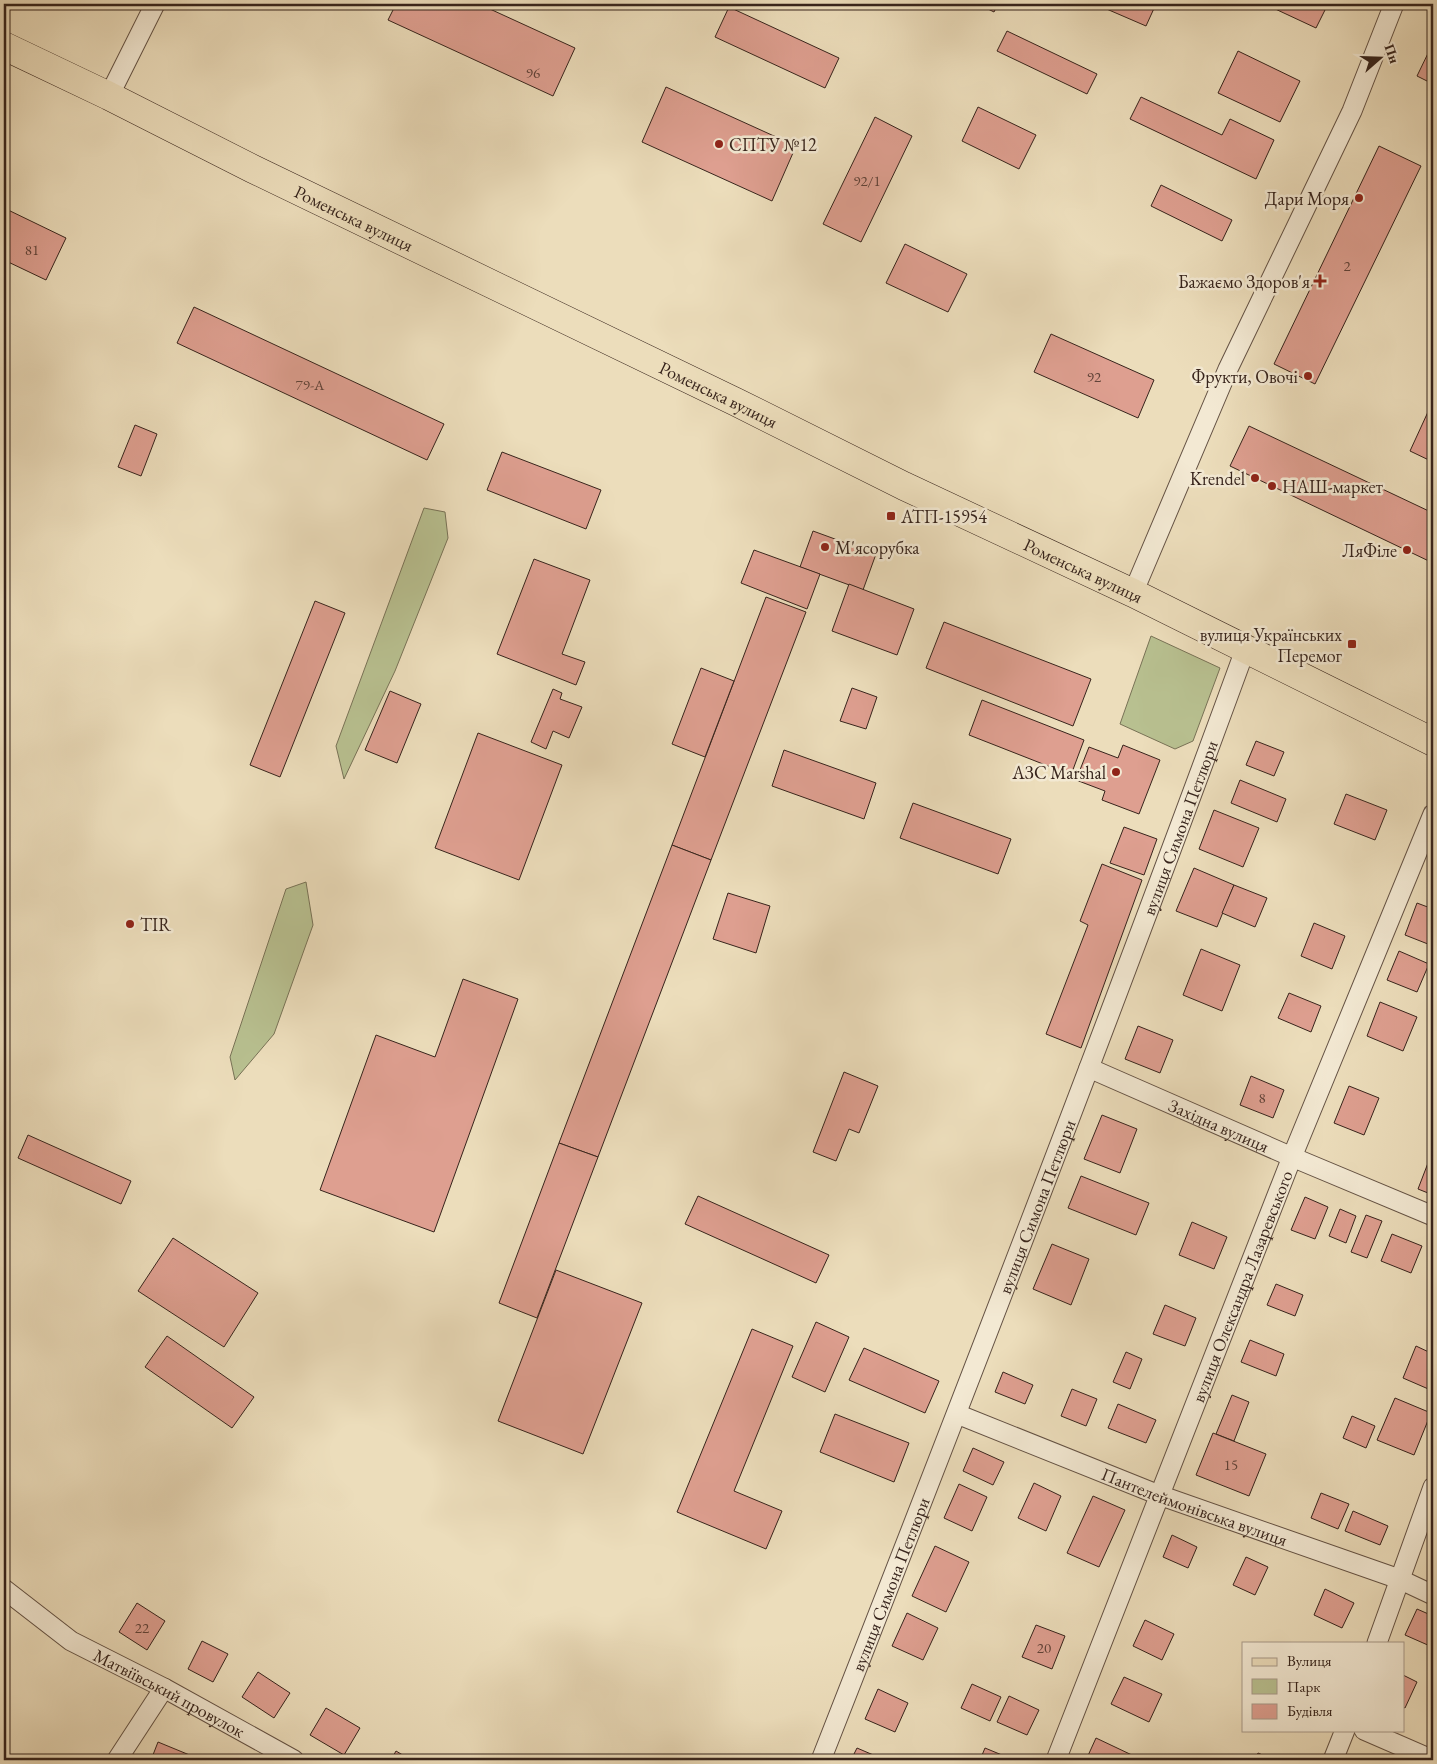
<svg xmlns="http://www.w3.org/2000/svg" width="1437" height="1764" font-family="'EB Garamond',serif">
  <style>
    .green { fill: #b8c090; stroke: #787256 }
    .building { fill: #de9f90; stroke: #37241c }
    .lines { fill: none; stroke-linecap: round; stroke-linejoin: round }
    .street-casing { stroke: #645244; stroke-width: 21 }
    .primary-casing { stroke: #37241c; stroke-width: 29 }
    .street { stroke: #f3e9d3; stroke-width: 19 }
    .primary { stroke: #ecddbb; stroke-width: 28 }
    .poi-dot { fill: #8f2418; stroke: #f3e9d3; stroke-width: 2 }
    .labels { text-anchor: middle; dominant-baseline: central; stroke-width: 5; stroke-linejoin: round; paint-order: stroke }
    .number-label { font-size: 15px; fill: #614339 }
    .poi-label { font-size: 18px; fill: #37241c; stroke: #f3e9d3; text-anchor: end }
    .street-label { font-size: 18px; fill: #37241c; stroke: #f3e9d3 }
  </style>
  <rect width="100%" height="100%" fill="#ecddbb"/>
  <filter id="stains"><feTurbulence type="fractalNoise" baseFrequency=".004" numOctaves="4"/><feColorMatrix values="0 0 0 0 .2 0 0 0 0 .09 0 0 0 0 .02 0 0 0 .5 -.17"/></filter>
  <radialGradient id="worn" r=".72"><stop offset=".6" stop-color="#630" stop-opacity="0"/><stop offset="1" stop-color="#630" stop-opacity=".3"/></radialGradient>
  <g class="green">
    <polygon points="424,508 445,512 448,538 395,671 344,779 336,746"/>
    <polygon points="1151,636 1220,668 1193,741 1175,749 1120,724"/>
    <polygon points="306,882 313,925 274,1034 235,1080 230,1057 286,889"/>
  </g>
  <g class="building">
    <polygon points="396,4 479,4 575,48 553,96 388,20"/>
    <polygon points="978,4 998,4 994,12"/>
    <polygon points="1095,4 1156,4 1146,26"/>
    <polygon points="1272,4 1328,4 1316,28 1271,7"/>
    <polygon points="729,7 839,58 825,88 715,37"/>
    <polygon points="1007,31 1097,74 1087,94 997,51"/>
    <polygon points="1433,43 1433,84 1417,76"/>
    <polygon points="1238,51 1300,81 1280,122 1218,93"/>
    <polygon points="666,87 796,146 772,201 642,142"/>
    <polygon points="1141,97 1222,135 1230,119 1274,140 1256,179 1130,119"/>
    <polygon points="978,107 1036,135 1019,169 962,141"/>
    <polygon points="875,117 912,136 861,242 823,224"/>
    <polygon points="1379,146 1421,166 1315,384 1274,364"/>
    <polygon points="1161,185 1232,220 1222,241 1151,206"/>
    <polygon points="4,208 66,238 46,280 4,260"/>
    <polygon points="905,244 967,274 948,312 886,283"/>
    <polygon points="194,307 444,424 427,460 177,343"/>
    <polygon points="1051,334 1154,380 1138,418 1034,372"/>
    <polygon points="1433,401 1433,462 1410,451"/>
    <polygon points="135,425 157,434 141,476 118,467"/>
    <polygon points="1249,426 1433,513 1433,563 1230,466"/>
    <polygon points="502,452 601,490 586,529 487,490"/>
    <polygon points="813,531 876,554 863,590 800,567"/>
    <polygon points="754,550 820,574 807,609 741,583"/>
    <polygon points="534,559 590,580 562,654 585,662 576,685 497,654"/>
    <polygon points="849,584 914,609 897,655 832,631"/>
    <polygon points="766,597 806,612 711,860 672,845"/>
    <polygon points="315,601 345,613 280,777 250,765"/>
    <polygon points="944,622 1091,679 1073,726 926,668"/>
    <polygon points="701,668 734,681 705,757 672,744"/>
    <polygon points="852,688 877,697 866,729 840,721"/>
    <polygon points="553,689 562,693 560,699 582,707 569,738 553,731 546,749 531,742"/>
    <polygon points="390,691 421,704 397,763 365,750"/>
    <polygon points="982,700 1084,740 1071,775 969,735"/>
    <polygon points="478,733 562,765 519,880 435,848"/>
    <polygon points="1256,741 1284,752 1274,776 1246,765"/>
    <polygon points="1123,745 1160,760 1139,814 1102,800 1105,791 1076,780 1089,747 1118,758"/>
    <polygon points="784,750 876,783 864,819 772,786"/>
    <polygon points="1240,780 1286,799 1277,822 1231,803"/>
    <polygon points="1346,794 1387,810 1375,840 1334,824"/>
    <polygon points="913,803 1011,839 998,874 900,838"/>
    <polygon points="1214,810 1259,828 1243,867 1199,849"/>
    <polygon points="1124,827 1157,839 1144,875 1110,863"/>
    <polygon points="672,845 711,860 598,1157 559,1143"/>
    <polygon points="1102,864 1142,880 1081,1048 1046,1034 1088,925 1080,921"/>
    <polygon points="1194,868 1234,885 1217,927 1176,911"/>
    <polygon points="1234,885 1267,898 1255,927 1222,913"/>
    <polygon points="728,893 770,906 756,953 713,939"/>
    <polygon points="1417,903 1433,909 1433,946 1405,935"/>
    <polygon points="1314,923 1345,936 1332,969 1301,956"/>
    <polygon points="1201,949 1240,965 1222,1011 1183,995"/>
    <polygon points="1399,951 1429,964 1417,992 1387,980"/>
    <polygon points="463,979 518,999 434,1232 320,1190 376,1035 435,1057"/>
    <polygon points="1289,993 1321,1006 1311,1032 1278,1018"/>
    <polygon points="1380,1002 1417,1017 1403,1051 1367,1036"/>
    <polygon points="1138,1026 1173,1040 1160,1073 1125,1059"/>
    <polygon points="844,1072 878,1086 859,1133 849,1129 836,1161 813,1152"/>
    <polygon points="1251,1076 1284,1090 1273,1118 1240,1105"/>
    <polygon points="1349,1086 1379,1098 1364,1135 1334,1123"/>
    <polygon points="1102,1115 1137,1129 1120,1173 1084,1159"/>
    <polygon points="28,1135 131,1181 121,1204 18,1158"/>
    <polygon points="559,1143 598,1157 537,1318 499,1303"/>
    <polygon points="1433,1150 1433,1195 1418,1189"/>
    <polygon points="1081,1176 1149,1203 1136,1235 1068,1208"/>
    <polygon points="698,1196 829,1255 816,1283 685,1224"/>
    <polygon points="1305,1197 1328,1207 1315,1239 1291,1230"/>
    <polygon points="1340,1209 1356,1216 1346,1243 1329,1236"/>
    <polygon points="1366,1215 1382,1221 1367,1258 1351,1252"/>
    <polygon points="1192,1222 1227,1237 1214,1269 1179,1255"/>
    <polygon points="1392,1234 1422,1246 1411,1273 1381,1261"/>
    <polygon points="173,1238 258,1293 224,1347 138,1291"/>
    <polygon points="1052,1244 1089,1259 1071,1305 1033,1289"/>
    <polygon points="556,1270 642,1303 583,1454 498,1421"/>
    <polygon points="1276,1284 1303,1295 1295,1316 1267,1305"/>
    <polygon points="1165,1305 1196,1318 1185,1346 1153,1334"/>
    <polygon points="816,1322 849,1337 825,1392 792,1377"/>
    <polygon points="752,1329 793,1346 734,1491 782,1511 766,1549 677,1512"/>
    <polygon points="167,1336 254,1397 232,1428 145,1367"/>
    <polygon points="1250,1340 1284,1354 1276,1376 1241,1362"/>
    <polygon points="1416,1346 1433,1354 1433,1391 1403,1378"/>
    <polygon points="864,1348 939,1381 925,1413 849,1380"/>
    <polygon points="1126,1352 1142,1359 1130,1389 1113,1382"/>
    <polygon points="1003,1372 1033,1385 1025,1404 995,1392"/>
    <polygon points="1072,1389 1097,1399 1086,1426 1061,1416"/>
    <polygon points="1232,1395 1249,1402 1234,1441 1216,1434"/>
    <polygon points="1395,1398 1431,1413 1414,1455 1377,1440"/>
    <polygon points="1118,1404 1156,1420 1146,1443 1108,1428"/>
    <polygon points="835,1414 909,1443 894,1482 820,1452"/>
    <polygon points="1352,1416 1375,1426 1366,1448 1343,1438"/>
    <polygon points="1213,1433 1266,1454 1249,1496 1196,1475"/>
    <polygon points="973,1448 1004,1462 993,1485 963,1471"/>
    <polygon points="1034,1483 1061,1496 1046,1531 1018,1518"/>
    <polygon points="959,1484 987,1497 972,1531 944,1518"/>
    <polygon points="1321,1493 1349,1504 1338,1529 1311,1518"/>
    <polygon points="1093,1496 1125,1510 1099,1567 1067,1553"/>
    <polygon points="1353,1511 1388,1526 1380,1545 1345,1531"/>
    <polygon points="1172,1535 1197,1547 1188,1568 1163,1557"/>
    <polygon points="935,1546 969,1562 946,1612 912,1596"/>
    <polygon points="1246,1557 1268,1567 1255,1595 1233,1585"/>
    <polygon points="1325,1589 1354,1603 1342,1628 1314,1615"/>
    <polygon points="137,1603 165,1621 147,1650 119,1632"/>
    <polygon points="1417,1609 1433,1616 1433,1640 1430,1646 1405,1635"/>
    <polygon points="907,1613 938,1628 923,1660 892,1646"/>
    <polygon points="1145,1620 1174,1634 1162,1660 1133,1646"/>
    <polygon points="1036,1625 1065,1636 1052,1669 1022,1657"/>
    <polygon points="202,1641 228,1654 213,1682 188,1669"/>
    <polygon points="258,1672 290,1693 274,1718 242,1697"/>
    <polygon points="1403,1675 1417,1682 1405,1708 1403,1707"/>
    <polygon points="1124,1677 1162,1694 1149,1722 1111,1704"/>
    <polygon points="972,1684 1001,1697 990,1721 961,1708"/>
    <polygon points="878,1689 908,1703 895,1732 865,1719"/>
    <polygon points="1009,1696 1039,1710 1027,1735 997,1722"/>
    <polygon points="326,1708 360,1728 344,1755 310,1735"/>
    <polygon points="1096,1738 1134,1756 1132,1760 1086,1760"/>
    <polygon points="158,1742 192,1756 191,1760 151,1760"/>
    <polygon points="857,1748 885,1760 851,1760"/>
    <polygon points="985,1748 1014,1760 980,1760"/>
    <polygon points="396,1751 411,1760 391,1760"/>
    <polygon points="1258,1753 1274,1760 1254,1760"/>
  </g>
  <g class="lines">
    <defs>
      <g id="street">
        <polyline points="109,96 155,4"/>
        <polyline points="1133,593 1228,369 1352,111 1394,4"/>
        <path id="s1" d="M1089 1068 1292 1157 1433 1216"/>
        <path id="s2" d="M957 1414 1159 1495 1399 1579 1433 1595"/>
        <path id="s3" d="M4 1589 71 1641 164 1688 294 1760"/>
        <polyline points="1377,1643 1433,1487"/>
        <polyline points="1364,1730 1433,1760"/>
        <polyline points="117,1760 164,1688"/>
        <path id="s4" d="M821 1760C966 1391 1109 1022 1245 650"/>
        <path id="s5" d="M1056 1760 1292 1157 1433 814"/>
        <polyline points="1333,1760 1345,1730"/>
      </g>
      <g id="primary">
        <path id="s6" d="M4 46 109 96 253 169 736 402 904 486 1133 593 1433 742"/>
      </g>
    </defs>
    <use href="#street" class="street-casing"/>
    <use href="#primary" class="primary-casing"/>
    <use href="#street" class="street"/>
    <use href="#primary" class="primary"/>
  </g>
  <g class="poi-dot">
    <circle cx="719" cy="144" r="5"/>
    <circle cx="1359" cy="198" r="5"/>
    <path d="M1317.5 273.5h5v5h5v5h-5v5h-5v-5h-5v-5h5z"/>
    <circle cx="1308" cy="376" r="5"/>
    <circle cx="1255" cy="478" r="5"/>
    <circle cx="1272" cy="486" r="5"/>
    <rect x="886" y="511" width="10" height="10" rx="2.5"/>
    <circle cx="825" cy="547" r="5"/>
    <circle cx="1407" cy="550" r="5"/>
    <rect x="1347" y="639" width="10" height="10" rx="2.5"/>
    <circle cx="1116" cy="772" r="5"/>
    <circle cx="130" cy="924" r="5"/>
  </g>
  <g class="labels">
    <g class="number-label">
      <text x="533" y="72">96</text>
      <text x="867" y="180">92/1</text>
      <text x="32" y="249">81</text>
      <text x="1347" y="265">2</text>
      <text x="1094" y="376">92</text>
      <text x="310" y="384">79-А</text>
      <text x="1262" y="1097">8</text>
      <text x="1231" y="1464">15</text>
      <text x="142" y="1627">22</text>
      <text x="1044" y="1647">20</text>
    </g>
    <g class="poi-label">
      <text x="729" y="144" text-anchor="start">СПТУ №12</text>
      <text x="1349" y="198">Дари Моря</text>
      <text x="1310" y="281">Бажаємо Здоров'я</text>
      <text x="1298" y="376">Фрукти, Овочі</text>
      <text x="1245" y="478">Krendel</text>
      <text x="1282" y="486" text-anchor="start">НАШ-маркет</text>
      <text x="901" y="516" text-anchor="start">АТП-15954</text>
      <text x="835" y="547" text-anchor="start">М'ясорубка</text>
      <text x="1397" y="550">ЛяФіле</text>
      <text x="1342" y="634">вулиця Українських<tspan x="1342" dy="21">Перемог</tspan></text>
      <text x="1106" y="772">АЗС Marshal</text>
      <text x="140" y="924" text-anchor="start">TIR</text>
    </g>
    <g class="street-label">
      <text stroke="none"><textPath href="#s6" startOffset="390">Роменська вулиця</textPath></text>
      <text stroke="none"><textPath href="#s6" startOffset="795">Роменська вулиця</textPath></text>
      <text stroke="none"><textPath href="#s6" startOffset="1200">Роменська вулиця</textPath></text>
      <text stroke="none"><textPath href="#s4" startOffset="999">вулиця Симона Петлюри</textPath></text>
      <text stroke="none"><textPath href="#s1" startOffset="142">Західна вулиця</textPath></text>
      <text stroke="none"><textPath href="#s4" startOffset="594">вулиця Симона Петлюри</textPath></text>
      <text stroke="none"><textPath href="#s5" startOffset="509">вулиця Олександра Лазаревського</textPath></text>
      <text stroke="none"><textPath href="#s2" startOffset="255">Пантелеймонівська вулиця</textPath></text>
      <text stroke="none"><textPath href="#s4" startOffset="189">вулиця Симона Петлюри</textPath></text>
      <text stroke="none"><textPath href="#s3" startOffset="196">Матвіївський провулок</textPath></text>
    </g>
  </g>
  <rect width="1437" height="1764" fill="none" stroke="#ecddbb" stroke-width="20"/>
  <rect x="5" y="5" width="1427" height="1754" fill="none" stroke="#37241c" stroke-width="2.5"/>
  <rect x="10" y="10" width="1417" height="1744" fill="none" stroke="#37241c"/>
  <rect x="1242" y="1642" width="162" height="90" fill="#f3e9d3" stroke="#a89a8a"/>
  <rect x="1252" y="1658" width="25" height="8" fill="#ecddbb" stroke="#a89a8a"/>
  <text x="1287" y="1666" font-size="15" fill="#37241c">Вулиця</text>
  <rect x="1252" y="1679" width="25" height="15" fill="#b8c090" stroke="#a89a8a"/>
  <text x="1287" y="1692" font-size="15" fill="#37241c">Парк</text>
  <rect x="1252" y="1704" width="25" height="15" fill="#de9f90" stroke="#a89a8a"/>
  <text x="1287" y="1716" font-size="15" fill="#37241c">Будівля</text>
  <g transform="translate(1380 58) rotate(70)" stroke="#f3e9d3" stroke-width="4" paint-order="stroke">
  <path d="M0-4L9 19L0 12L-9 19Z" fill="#37241c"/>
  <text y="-8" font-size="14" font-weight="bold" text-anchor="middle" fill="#37241c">Пн</text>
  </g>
  <rect width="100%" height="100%" filter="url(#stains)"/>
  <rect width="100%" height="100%" fill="url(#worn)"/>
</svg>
